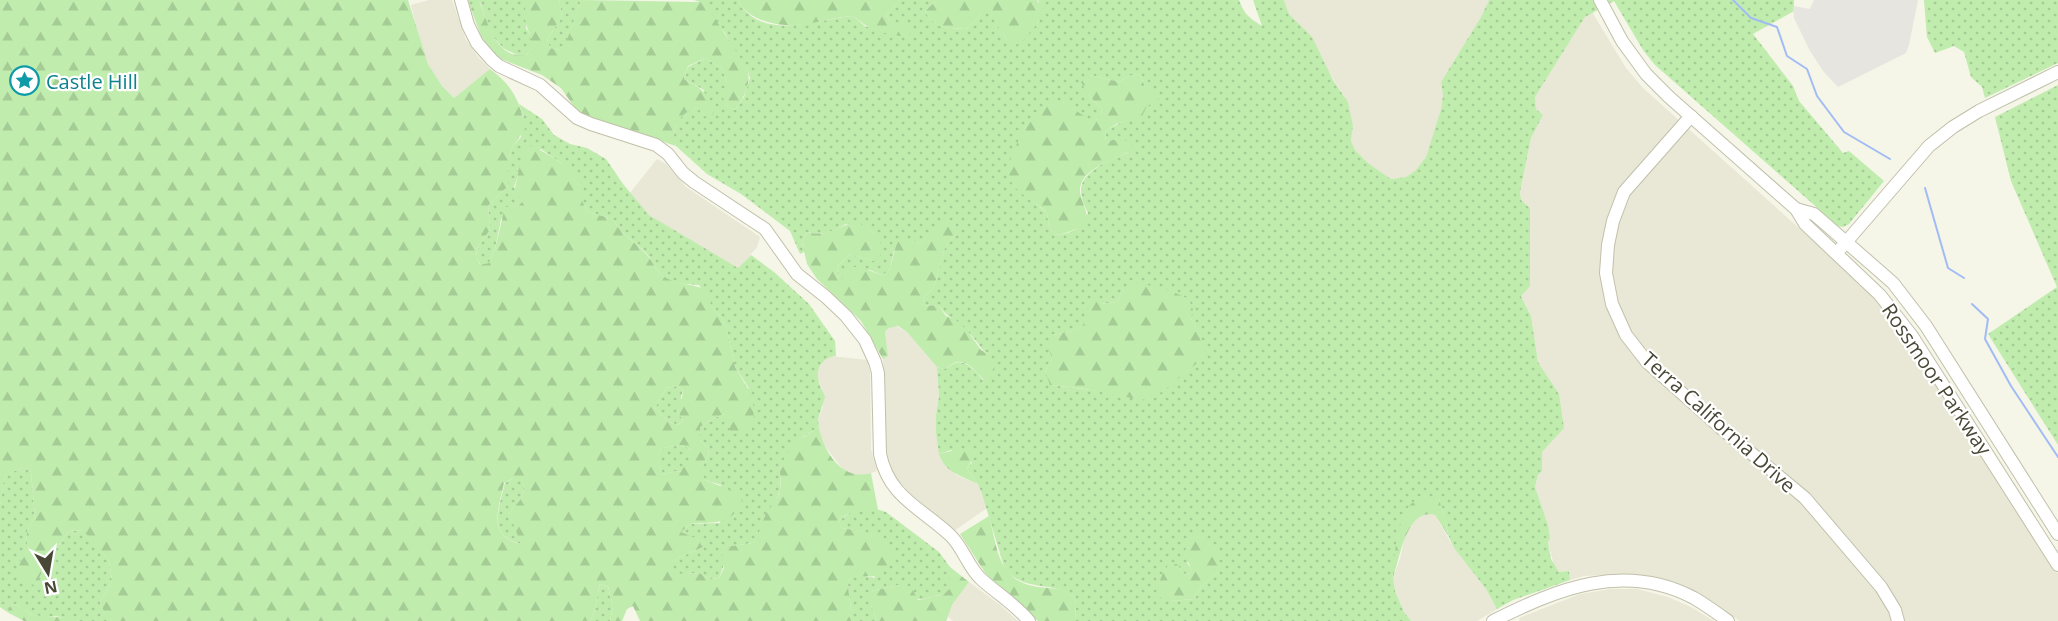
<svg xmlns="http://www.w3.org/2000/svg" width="2058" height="621" font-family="'Open Sans',sans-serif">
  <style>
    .residential { fill: #e9e8d6 }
    .grass { fill: url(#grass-dots); fill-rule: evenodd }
    .forest { fill: url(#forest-firs); fill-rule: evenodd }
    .parking { fill: #e6e5e0 }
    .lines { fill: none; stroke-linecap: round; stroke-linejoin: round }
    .stream { stroke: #a1bcf5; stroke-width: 2 }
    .minor-casing { stroke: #c1c0aa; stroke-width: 14 }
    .minor { stroke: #fff; stroke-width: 12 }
    .labels { text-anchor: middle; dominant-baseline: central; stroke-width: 4.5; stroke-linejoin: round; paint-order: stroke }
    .culture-label { font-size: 20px; fill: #0d838f; stroke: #fff; text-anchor: start }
    .street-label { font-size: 20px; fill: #494736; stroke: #fff }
  </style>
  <defs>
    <pattern id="grass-dots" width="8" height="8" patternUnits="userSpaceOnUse" patternTransform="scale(1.5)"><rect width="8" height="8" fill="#c0ecae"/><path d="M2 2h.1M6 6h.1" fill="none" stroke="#a6cc96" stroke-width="1.8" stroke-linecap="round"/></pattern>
    <pattern id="forest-firs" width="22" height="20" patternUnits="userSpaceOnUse" patternTransform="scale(1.5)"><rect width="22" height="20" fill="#c0ecae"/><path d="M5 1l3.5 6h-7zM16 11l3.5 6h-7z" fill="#a6cc96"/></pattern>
  </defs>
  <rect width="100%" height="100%" fill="#f5f5e8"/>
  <g class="residential">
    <polygon points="429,0 452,0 466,40 478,57 490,69 454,98 442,86 428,64 420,41 411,5"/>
    <polygon points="1284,0 1489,0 1481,17 1441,82 1443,95 1441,109 1426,157 1415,171 1406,177 1391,179 1368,163 1355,150 1351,141 1353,125 1348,102 1298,23 1289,14"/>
    <polygon points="1592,12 1626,68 1643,88 1858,281 1887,312 1907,338 2058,574 2058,621 1740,621 1697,592 1672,581 1639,575 1620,574 1584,576 1570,580 1569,571 1559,572 1555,569 1548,542 1548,525 1535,487 1538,475 1542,471 1542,452 1545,448 1559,394 1538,362 1531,316 1521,295 1526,289 1530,208 1521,200 1520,192 1531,138 1543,115 1536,109 1535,97 1585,17"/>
    <polygon points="657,159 666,164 686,187 760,237 757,247 738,269 649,215 630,193"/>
    <polygon points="894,325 907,332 937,367 939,396 936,415 936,433 941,460 956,475 978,484 987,508 954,531 913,498 894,475 888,462 886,450 883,359 888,356 885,332"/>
    <polygon points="831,356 867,360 870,372 871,449 877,471 862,476 845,472 825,446 821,439 818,419 823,407 822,389 818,380 817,372 823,362"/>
    <polygon points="1431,514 1435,515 1454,548 1486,589 1497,609 1477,621 1411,621 1404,612 1395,591 1393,577 1400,559 1405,536 1414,521 1422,515"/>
    <polygon points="969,582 1000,605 1018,621 953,621 947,616 952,605"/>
    <polygon points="1611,589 1637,589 1668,597 1691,607 1714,621 1520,621 1519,618 1580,594"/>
  </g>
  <g class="grass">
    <polygon points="468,0 527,0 526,28 532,39 532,48 526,55 519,56 503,48 491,34 480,2 471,9"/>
    <polygon points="559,0 581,0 567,41 560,50 550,48 547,39 562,17"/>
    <path d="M694 0H738C761 44 818 18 853 16L866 27 890 21 886 16 900 0H937L925 11C934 29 948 28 966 29L978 18 985 5 1007 40 1030 31 1039 21V1L1037 0H1239C1245 16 1249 17 1262 26L1253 0H1284L1289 14 1312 37 1333 80 1348 102 1353 125 1351 141 1355 150 1368 163 1391 179 1406 177 1415 171 1426 157 1441 109 1443 95 1441 82 1481 17 1489 0H1794V11L1753 34 1793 86 1799 101 1843 153 1849 151 1884 181 1849 224 1843 227 1838 226 1655 65 1643 50 1614 1 1585 17 1535 97 1536 109 1543 115 1531 138 1520 192 1521 200 1530 208V286L1521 296 1531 316 1538 362 1559 394 1564 428 1542 452V471L1538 475 1535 487 1548 525 1550 538 1548 542 1551 559 1559 572 1569 571 1570 580 1513 600 1497 609 1486 589 1454 548 1449 537 1439 498 1413 502 1393 577 1395 591 1404 612 1411 621H1075L1076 603 1074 597C1050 580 1028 593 1005 570L982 494 978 484 967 469 972 462 951 450 939 454 936 433V415L939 396 937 367 944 369C947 368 950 366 953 364 965 357 976 372 983 380L988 354C980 349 978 342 971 335 960 324 947 317 938 305L922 306 925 296 934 287 945 247 956 233 950 221 940 226 922 242 909 243 894 251 889 271 882 275 870 270 839 280 837 267 850 254 873 261 879 246V238L866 228 846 224C832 232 823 236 807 232L802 242 804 252 800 254 790 231 741 194 707 174 676 146 673 137 677 121 686 111 697 107 705 116 704 90 684 79 688 67 705 58 722 68 727 81 723 95 726 106 735 110 744 97 750 78 747 68 738 58 725 33 700 2ZM1140 74C1161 123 1133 110 1105 132L1106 142 1128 153C1113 158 1081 171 1081 190 1081 198 1084 205 1088 213 1077 230 1075 233 1055 235L1049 227 1047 213 1014 186 1063 102 1090 121 1100 119 1102 109 1088 95 1090 75 1119 82 1129 76ZM1123 289 1191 318 1199 335 1178 377 1162 392 1099 391 1051 385 1045 371 1052 358V335L1069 332 1084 325 1088 310 1100 304 1117 302ZM1187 562 1219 571 1201 587 1194 599 1171 601 1177 564 1183 574 1193 573Z"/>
    <polygon points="1924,0 2058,0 2058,63 1985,98 1982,87 1971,77 1964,52 1954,46 1935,53 1927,37"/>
    <polygon points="2058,85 2058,445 1988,334 2057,287 2011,181 1995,117"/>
    <path d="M519 104 542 119 554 135 570 144 587 148 606 159 623 184 649 215 738 268 751 255 774 272 809 304 835 341 836 356C826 356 816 367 818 377 818 384 823 391 825 397L818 419 819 427 804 436 780 469V490L774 506 764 517 762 530 753 543 731 546 719 578 711 579 699 573 671 575 667 566 676 559 703 547 697 539 680 533 690 524 720 523 721 485 705 480 699 475 703 463 709 454 708 448 700 440V427L714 418 725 414 749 388 735 367 727 330 722 318 711 306 699 285C688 284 676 284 666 279 656 272 653 261 646 253 635 241 621 235 613 219L588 212 580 199V183L561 163 541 149 519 173 514 187 525 200 501 219 495 249 489 263 481 266 476 255 479 245 490 230 488 206 508 186V160L513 146 521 137 523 116Z"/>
    <polygon points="677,386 683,390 677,411 683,420 678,425 669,422 655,408 666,388"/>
    <path d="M683 445 691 450V459L681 472 676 471 663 475C659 466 655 456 661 448Z"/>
    <path d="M24 467 31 472 35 517 28 529 26 537 29 550 20 562 35 585 47 562 69 531 84 530 109 561 112 581 100 602 105 613 112 621H79L56 616 43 617 32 615 16 604 10 606 7 612 0 607V504L2 501C2 478 3 475 24 467Z"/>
    <path d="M514 478H521L525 488 520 500 509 513 522 544C486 537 499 508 505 483Z"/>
    <path d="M857 508H873L886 512 939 552 950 567V588L943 595C934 595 932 597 924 599 915 602 905 590 899 585L871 591V605L877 621H851C852 606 848 595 848 580L860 575 875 578 864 532 842 528 838 521Z"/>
    <polygon points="600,584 608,587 613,606 610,621 590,621 594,613"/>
  </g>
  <g class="forest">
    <path d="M0 0H408L428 64 442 86 454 98 490 69C512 85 521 102 525 129L513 146 508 160V186L488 206 490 230 479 245 476 254 480 265 489 263 495 249 505 207 518 206 524 200 514 193 523 151 531 146C545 151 577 171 580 185 583 200 579 197 588 212L613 219C621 235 635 241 646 254 654 262 656 274 668 279 682 286 696 283 709 292L711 306 722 318 727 330 735 367 753 397 754 422 751 430 739 435 730 431 725 414 714 418 700 427V440L708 448 709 454 703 463 700 475 705 480 738 493 742 502C730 527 713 521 690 524L681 532 697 539 703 547 676 559 668 566 671 574 699 573 711 579 719 578 724 568 722 553 731 546 753 543C760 532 760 529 764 518 768 508 778 501 780 490 781 484 780 477 780 471 783 451 803 436 819 427 823 451 842 482 871 473L878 510C861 505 851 511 838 521L842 528C865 532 889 533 895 560 873 587 873 570 848 580 848 595 852 605 851 621H640L633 606 627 609 622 621H610L613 606 608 587 600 584 594 613 590 621H112L105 614 100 602 112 581 109 561 83 530 69 531 47 562 35 586 18 575 20 562 29 550 26 537 28 529 35 517 31 472 24 467C3 475 2 479 2 501L0 504ZM677 386 683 390 682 398 675 402 677 411 683 420 678 425 669 422 655 408 666 388ZM683 445 691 450V459L683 464 681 472 676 471 663 475C659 466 655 456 661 448ZM514 478H521L525 488 520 500 509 513 521 544C486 537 499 507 504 483Z"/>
    <path d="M527 0H559L562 17 547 39 550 48 560 50 567 40 581 0 700 2 708 8 747 68C752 83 744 98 735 110L726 106 722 95 727 81 722 68 705 58 688 66 684 79C700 88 710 93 714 112L710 119 705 116 697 107C679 114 670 127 676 146L596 120 577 111 561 88 542 75 496 57 481 36 471 9 479 1C488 22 496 60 526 55L532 48C531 28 520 24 527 0Z"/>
    <path d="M738 0H900L886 16 890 21 908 25 912 32 906 37 873 31 853 16C822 18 800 31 768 22 754 18 745 13 738 0Z"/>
    <path d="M937 0H1037L1044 11C1038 23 1027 41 1015 45L1007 40 985 6 978 18 966 29C948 28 934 29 925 11Z"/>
    <path d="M1140 74 1145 87 1159 99C1146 105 1143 110 1141 124L1131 119 1116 124 1105 132 1106 141 1125 140 1134 148C1119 160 1084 165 1080 188 1079 199 1088 209 1087 221 1076 230 1069 233 1055 235L1049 227 1047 213C1037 203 1022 196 1014 186 996 164 1032 116 1048 102H1063L1090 120 1100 119 1102 109 1088 95 1081 82 1090 75 1119 82 1129 76Z"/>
    <path d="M950 221 955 223 956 233 945 247 934 287 925 296 922 306 938 305 946 316 956 320 967 330 981 350 988 354 995 363 993 373 987 381C977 377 971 360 957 362 952 363 949 367 944 369L937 367 907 332 898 326 889 328 885 332 888 356 883 359 861 321 817 279 807 264 802 242 807 232C829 238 837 225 858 222L880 238V257L873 261 850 254 837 267 839 279H842L851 267H859L882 275 889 271 898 239 909 243 922 242 939 226Z"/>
    <path d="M1131 283C1152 284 1170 290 1189 299L1193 310 1191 318 1206 349 1196 364 1162 392 1142 400 1085 389 1050 385 1045 371 1052 358 1047 344 1052 335 1069 332 1083 325 1091 300 1100 304 1117 302 1123 289Z"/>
    <path d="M959 449 970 451 974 456 967 469 978 484C962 476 945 473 939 454Z"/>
    <path d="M1423 498H1439L1449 537 1435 515C1406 507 1400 559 1393 577 1394 557 1397 519 1411 504 1414 501 1418 500 1423 498Z"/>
    <path d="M989 516C998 549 997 581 1038 587 1054 589 1060 587 1074 597L1076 603 1075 621H1038L986 574 960 534Z"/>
    <path d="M1198 533C1214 541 1220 554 1219 571L1201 587 1194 599 1171 601 1159 597C1157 584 1161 575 1169 564H1177L1183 574 1192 573 1185 551 1189 538Z"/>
    <path d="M950 567 969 582 952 605 946 621H877L871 605V591L899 585 911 587 918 600C926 600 932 595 943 595L950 588Z"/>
    <polygon points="16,604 32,615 71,618 79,621 24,621 7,612 10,606"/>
  </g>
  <polygon class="parking" points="1814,0 1918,0 1909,45 1906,53 1838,87 1823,71 1809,49 1794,18 1793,6 1810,9"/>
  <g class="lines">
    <g class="stream">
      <polyline points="1733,0 1751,18 1777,27 1787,56 1807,69 1817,96 1844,132 1890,159"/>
      <polyline points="1925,188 1948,268 1964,278"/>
      <polyline points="1972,304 1988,319 1985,339 2011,386 2058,457"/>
    </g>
    <defs>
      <g id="minor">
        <path d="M461 0 468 25 477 43 492 60 499 66 540 85 577 118 591 124 656 145 668 154 683 173 694 182 765 229 797 274 826 297 846 316 865 340 875 362 878 373 880 454C889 498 922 508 951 536 963 548 968 566 980 578 996 593 1015 604 1029 621"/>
        <polyline points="1600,0 1622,41 1646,74 1669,97 1796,209 1805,224 1880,295 1912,336 2058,565"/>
        <polyline points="1691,116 1624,192 1613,221 1608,245 1606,273 1612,304 1626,335 1647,362 1721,428 1805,498 1881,587 1895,610 1898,621"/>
        <polyline points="1796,209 1814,214 1893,283 1926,326 2058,534"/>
        <polyline points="1841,248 1929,146 1953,127 1979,111 2058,72"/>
        <path d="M1493 621C1557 589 1624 561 1694 598 1706 605 1717 613 1728 621"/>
      </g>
    </defs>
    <use href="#minor" class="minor-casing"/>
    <use href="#minor" class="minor"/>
  </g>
  <defs>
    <symbol id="sight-ring" viewBox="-11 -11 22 22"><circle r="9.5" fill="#fff" stroke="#0f9aa8" stroke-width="1.5"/><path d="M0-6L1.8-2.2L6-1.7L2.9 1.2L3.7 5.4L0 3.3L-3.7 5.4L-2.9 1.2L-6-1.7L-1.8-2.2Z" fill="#0f9aa8"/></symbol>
  </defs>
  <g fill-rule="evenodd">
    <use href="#sight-ring" x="8" y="64" width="33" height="33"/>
  </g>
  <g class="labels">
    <g class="culture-label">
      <text x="46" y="81">Castle Hill</text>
    </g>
    <g class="street-label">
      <text transform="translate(1937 379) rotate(56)">Rossmoor Parkway</text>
      <text transform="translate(1719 422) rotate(42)">Terra California Drive</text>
    </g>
  </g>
  <g transform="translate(48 573) rotate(169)" stroke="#ffffff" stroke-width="4.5" paint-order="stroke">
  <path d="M0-4.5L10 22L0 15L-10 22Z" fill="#494736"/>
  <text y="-9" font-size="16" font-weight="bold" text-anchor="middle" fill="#494736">N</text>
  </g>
</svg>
